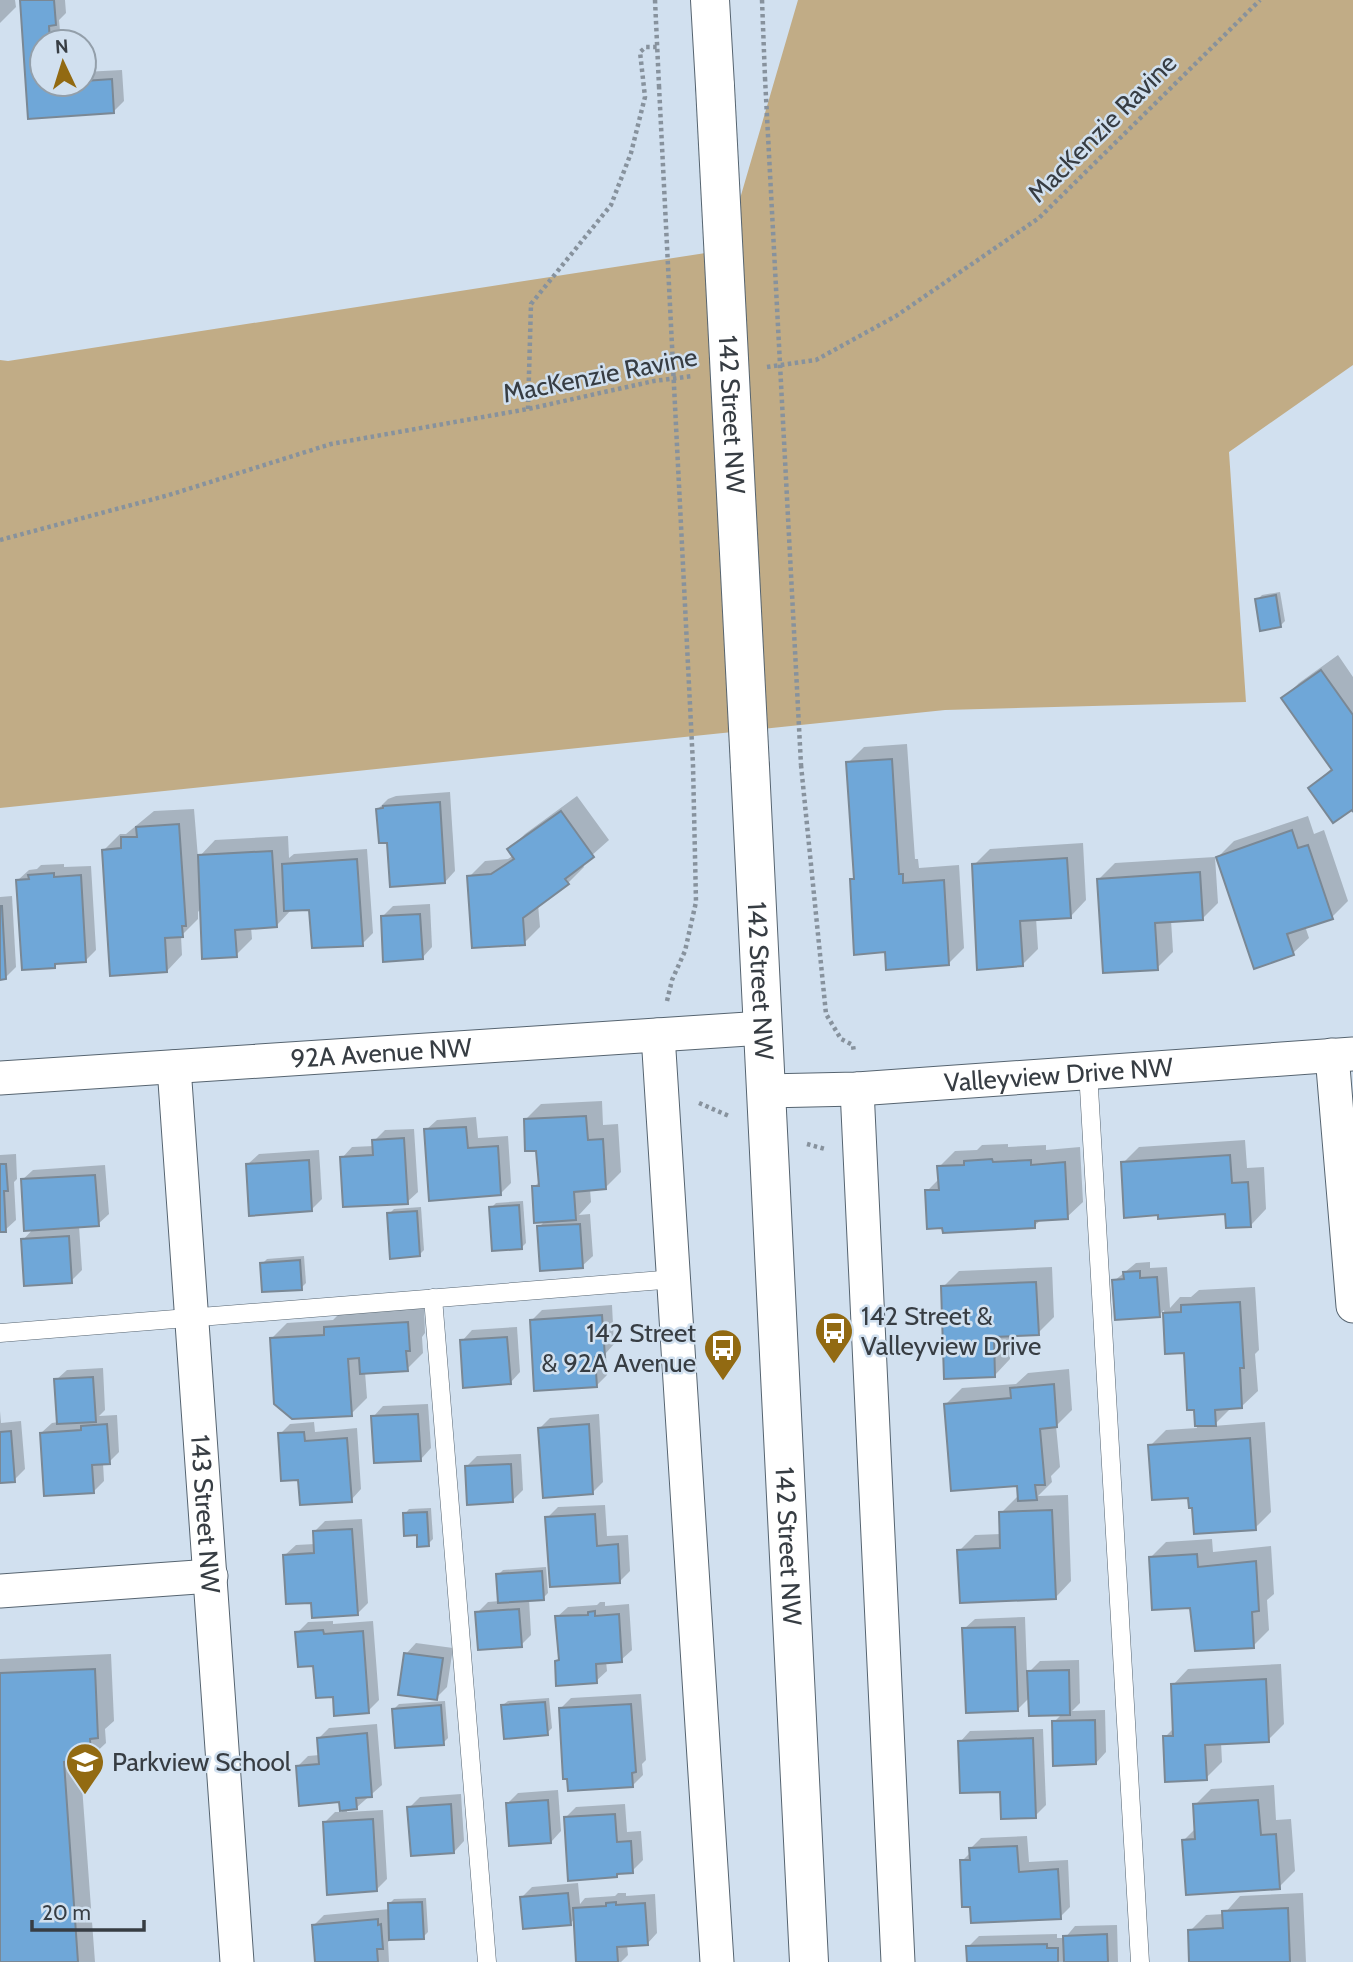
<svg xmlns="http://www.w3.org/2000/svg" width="1353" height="1962" font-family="Cabin,sans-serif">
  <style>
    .green { fill: #c1ac86 }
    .shadow { fill: #0003 }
    .building { fill: #6fa7d8; stroke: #7a8895; stroke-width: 2 }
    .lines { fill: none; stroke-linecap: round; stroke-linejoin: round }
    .lane-casing { stroke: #566470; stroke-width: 19 }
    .street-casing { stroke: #566470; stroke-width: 35 }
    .secondary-casing { stroke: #566470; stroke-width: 40 }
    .path { stroke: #87929d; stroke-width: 4.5; stroke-dasharray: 3.5 3.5; stroke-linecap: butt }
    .lane { stroke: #fff; stroke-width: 18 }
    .street { stroke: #fff; stroke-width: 33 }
    .secondary { stroke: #fff; stroke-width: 38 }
    .secondary-bridge-casing { stroke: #566470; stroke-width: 40; stroke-linecap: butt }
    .path-bridge { stroke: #87929d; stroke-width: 4.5; stroke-dasharray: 3.5 3.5; stroke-linecap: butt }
    .secondary-bridge { stroke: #fff; stroke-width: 38 }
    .labels { text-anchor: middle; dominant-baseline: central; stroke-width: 5; stroke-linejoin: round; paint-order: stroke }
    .street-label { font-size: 26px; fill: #373d43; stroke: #d1e0ef }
    .poi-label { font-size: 26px; fill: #373d43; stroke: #d1e0ef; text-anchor: start }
  </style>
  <rect width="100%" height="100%" fill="#d1e0ef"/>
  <polygon class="green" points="798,0 1353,0 1353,365 1229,452 1246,702 945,710 0,808 0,360 8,361 725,250"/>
  <g class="shadow">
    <polygon points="0,0 15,0 16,7 0,23"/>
    <polygon points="22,0 65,0 66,13 59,20 61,42 42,42 42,84 84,84 84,72 122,70 124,101 113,112 29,118"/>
    <polygon points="1280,592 1285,621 1280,626 1257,600 1262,595"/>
    <polygon points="1338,655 1353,677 1353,809 1310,788 1332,768 1284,698 1299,683"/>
    <polygon points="907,744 915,859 918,859 919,868 959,865 964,948 948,964 887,951 851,880 855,876 848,763 864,747"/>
    <polygon points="450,792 455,871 445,882 389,841 378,809 388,799 396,796"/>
    <polygon points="577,796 609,840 582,864 584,867 568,883 538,904 540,927 524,943 469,877 485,861 508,859 514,855 510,849 525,834"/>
    <polygon points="194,809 198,858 215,840 288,836 289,858 294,854 367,849 373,933 362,944 311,908 292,909 277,925 251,927 252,939 236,955 201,908 198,912 198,919 181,936 182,955 167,971 104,850 120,834 126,834 154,811"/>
    <polygon points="1308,816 1314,834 1324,830 1348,901 1332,917 1305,926 1309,938 1293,953 1218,857 1234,841"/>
    <polygon points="1083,843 1086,900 1071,916 1036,918 1038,949 1022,965 974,865 990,849"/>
    <polygon points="1215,857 1218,903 1202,919 1171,920 1173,952 1157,968 1099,879 1115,863"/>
    <polygon points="64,864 64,867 91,866 96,950 86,960 59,962 55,966 18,880 29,870 37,869 41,865"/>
    <polygon points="12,896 16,967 6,977 0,978 0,897"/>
    <polygon points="430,904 432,947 422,958 382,917 393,906"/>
    <polygon points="602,1101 603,1125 618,1124 621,1172 605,1188 590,1189 591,1202 579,1215 590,1214 593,1256 582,1266 539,1227 546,1220 534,1187 540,1181 538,1149 525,1120 541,1104"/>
    <polygon points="476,1117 478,1138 508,1136 511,1183 500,1194 426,1130 437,1120"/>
    <polygon points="414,1129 418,1192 407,1202 342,1158 352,1147 374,1146 374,1141 385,1130"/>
    <polygon points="1245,1140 1247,1168 1264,1167 1266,1209 1251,1225 1227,1213 1160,1214 1123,1163 1139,1147"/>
    <polygon points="1008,1144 1008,1147 1046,1145 1046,1150 1080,1147 1083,1202 1067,1217 1042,1219 1034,1226 927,1191 940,1178 939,1167 955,1151 977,1150 982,1145"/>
    <polygon points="319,1150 322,1199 312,1209 248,1164 259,1154"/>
    <polygon points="16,1154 17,1179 14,1182 16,1220 5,1230 0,1231 0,1155"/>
    <polygon points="105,1165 109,1214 98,1224 79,1226 82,1270 71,1281 23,1240 34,1228 22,1180 33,1170"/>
    <polygon points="523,1201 526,1243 521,1248 491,1208 496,1203"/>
    <polygon points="421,1207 424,1250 419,1255 389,1214 394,1209"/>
    <polygon points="304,1256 306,1283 301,1288 262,1264 267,1259"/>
    <polygon points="1150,1262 1150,1268 1167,1267 1170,1308 1180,1297 1191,1297 1199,1290 1255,1287 1259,1350 1255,1354 1258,1391 1242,1406 1231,1408 1213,1426 1265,1422 1271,1512 1255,1528 1193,1506 1190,1496 1150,1446 1166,1430 1197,1428 1185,1352 1167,1352 1164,1310 1159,1315 1114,1281 1136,1263"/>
    <polygon points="1052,1267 1054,1317 1038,1333 1009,1334 1010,1359 995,1375 943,1287 959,1271"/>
    <polygon points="612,1305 614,1344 606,1353 607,1375 597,1385 532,1320 542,1310"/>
    <polygon points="424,1307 425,1333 422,1337 423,1353 407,1369 365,1372 367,1398 351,1414 271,1339 287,1323 333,1320 341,1312"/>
    <polygon points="517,1327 520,1372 510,1383 462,1341 472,1330"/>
    <polygon points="103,1368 105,1410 99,1416 117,1415 119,1452 109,1462 103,1463 104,1481 93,1492 41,1433 52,1423 59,1422 56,1380 67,1370"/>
    <polygon points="1069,1369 1072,1410 1056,1426 1060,1467 1051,1476 1052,1482 1038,1496 1068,1495 1071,1581 1056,1597 959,1551 975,1535 1001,1534 1001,1513 1017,1497 1020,1497 1019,1484 946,1404 962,1388 1016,1384 1028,1373"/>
    <polygon points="428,1404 431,1448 421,1459 373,1417 383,1406"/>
    <polygon points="0,1411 1,1423 21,1421 25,1469 14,1480 0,1481"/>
    <polygon points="599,1414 603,1482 593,1492 540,1428 550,1418"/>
    <polygon points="314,1422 315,1432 357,1428 361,1489 351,1500 300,1478 280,1434 290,1424"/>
    <polygon points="521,1454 523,1490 513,1500 466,1467 477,1456"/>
    <polygon points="605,1505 607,1536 628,1535 630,1571 620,1581 547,1518 558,1507"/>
    <polygon points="431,1508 433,1539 428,1544 405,1514 409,1509"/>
    <polygon points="362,1519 368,1603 357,1614 313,1601 285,1555 296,1545 315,1544 314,1532 325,1521"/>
    <polygon points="1212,1539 1213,1552 1271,1546 1274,1594 1267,1600 1269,1630 1253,1646 1192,1606 1150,1558 1166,1542"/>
    <polygon points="546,1567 548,1593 543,1598 529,1599 531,1635 521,1645 477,1613 488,1602 500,1601 498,1575 503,1570"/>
    <polygon points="600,1602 605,1602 605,1606 629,1604 632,1650 621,1660 606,1661 607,1671 596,1681 557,1661 560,1658 557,1617 568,1607 597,1605"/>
    <polygon points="1025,1617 1027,1674 1040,1661 1079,1660 1080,1703 1072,1711 1105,1710 1106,1752 1096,1763 1054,1722 1062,1714 1030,1697 1017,1710 964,1629 975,1619"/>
    <polygon points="333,1621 333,1624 373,1621 379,1700 368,1711 334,1695 297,1633 308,1622"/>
    <polygon points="416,1643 453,1648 447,1687 436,1698 406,1654"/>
    <polygon points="111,1654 114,1721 105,1729 106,1743 90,1758 80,1759 95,1962 0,1962 0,1659"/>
    <polygon points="1281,1664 1284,1724 1268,1740 1221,1742 1222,1762 1206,1778 1165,1737 1175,1727 1173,1685 1188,1669"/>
    <polygon points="641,1694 646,1760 642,1764 643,1775 632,1786 560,1709 571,1698"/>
    <polygon points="549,1698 552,1728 547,1733 503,1705 508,1701"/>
    <polygon points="445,1701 448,1738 443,1743 394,1709 399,1704"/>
    <polygon points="377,1724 382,1785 356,1808 347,1809 347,1812 383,1810 387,1879 377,1889 324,1823 335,1812 342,1812 341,1800 298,1766 308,1756 320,1755 319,1738 329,1728"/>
    <polygon points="1043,1729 1046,1805 1035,1816 1002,1790 960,1742 970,1731"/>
    <polygon points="1274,1785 1276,1820 1291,1819 1295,1871 1279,1887 1184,1840 1196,1828 1195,1805 1211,1789"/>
    <polygon points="558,1790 561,1831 551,1842 507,1804 518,1793"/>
    <polygon points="461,1794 464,1841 454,1852 409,1808 420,1797"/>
    <polygon points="625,1804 627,1832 641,1831 643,1860 632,1871 621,1872 617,1876 565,1818 576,1807"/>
    <polygon points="1027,1836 1029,1862 1068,1860 1070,1907 1060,1917 972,1905 962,1861 971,1852 971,1848 981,1838"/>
    <polygon points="578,1883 580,1904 585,1898 615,1896 618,1893 626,1893 626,1896 655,1894 657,1933 647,1944 627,1945 628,1955 621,1962 578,1962 575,1918 570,1924 522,1897 532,1887"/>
    <polygon points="1303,1893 1306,1962 1191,1962 1190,1931 1206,1915 1224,1914 1240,1896"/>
    <polygon points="426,1898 428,1932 423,1937 391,1939 388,1942 389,1962 317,1962 314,1925 324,1915 390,1909 389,1904 394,1899"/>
    <polygon points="1117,1925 1118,1962 968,1962 968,1947 979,1936 1057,1934 1057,1938 1065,1938 1075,1926"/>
  </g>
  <g class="building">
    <polygon points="20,0 54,0 56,25 49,26 50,42 42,42 42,84 84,84 84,81 112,79 114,113 28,119"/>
    <polygon points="1276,595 1281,627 1260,631 1255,599"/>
    <polygon points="1321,670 1353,715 1353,812 1352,810 1333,823 1308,788 1332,770 1281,698"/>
    <polygon points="892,759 899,874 903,874 903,883 944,880 949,965 886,970 885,952 854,955 850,879 854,879 846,762"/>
    <polygon points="440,802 445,883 390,887 387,843 379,843 376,809 383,808 383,806"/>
    <polygon points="561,811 594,857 565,879 569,884 523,918 525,945 472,948 467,876 491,874 514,859 507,849"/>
    <polygon points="179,824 186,926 182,926 183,937 165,938 167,972 110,976 102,850 121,848 121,837 137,837 136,827"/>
    <polygon points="1292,830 1298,848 1308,845 1333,919 1287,934 1294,955 1254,969 1216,857"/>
    <polygon points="272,851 277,927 235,930 237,957 202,959 198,855"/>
    <polygon points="1067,858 1071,918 1020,921 1023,966 977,970 972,864"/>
    <polygon points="357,859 363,946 312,948 309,910 284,911 282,864"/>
    <polygon points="1200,872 1203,920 1155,923 1158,970 1103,973 1097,879"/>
    <polygon points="54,873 54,877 81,875 86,962 55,964 55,968 22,970 16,880 29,879 28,875"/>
    <polygon points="0,906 2,906 6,979 0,980"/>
    <polygon points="420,914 423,959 383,962 381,916"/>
    <polygon points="586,1116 588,1140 603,1139 606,1189 574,1192 576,1220 534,1223 532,1186 539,1186 536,1151 525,1151 524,1119"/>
    <polygon points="466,1127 468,1148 498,1146 501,1195 429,1201 424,1129"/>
    <polygon points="404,1138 408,1204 343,1207 340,1157 373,1155 372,1140"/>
    <polygon points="1230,1155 1232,1183 1248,1182 1251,1227 1226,1228 1225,1214 1158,1219 1158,1215 1124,1218 1121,1162"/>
    <polygon points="992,1159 993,1162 1031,1160 1031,1165 1065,1162 1068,1219 1035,1221 1035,1228 943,1233 942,1228 927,1229 925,1190 939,1190 937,1166 964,1165 964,1161"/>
    <polygon points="309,1160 312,1211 249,1216 246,1164"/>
    <polygon points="0,1164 6,1164 8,1191 4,1191 6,1232 0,1232"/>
    <polygon points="95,1175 99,1226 24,1231 21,1179"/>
    <polygon points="519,1205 522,1249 492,1251 489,1207"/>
    <polygon points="417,1211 420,1256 390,1259 387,1213"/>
    <polygon points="580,1224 583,1268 540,1271 537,1226"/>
    <polygon points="69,1236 72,1283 24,1286 21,1239"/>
    <polygon points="300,1260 302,1290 262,1292 260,1263"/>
    <polygon points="1140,1271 1140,1278 1157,1277 1160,1317 1115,1320 1112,1280 1124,1279 1123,1272"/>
    <polygon points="1036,1282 1039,1335 994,1337 995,1377 944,1379 941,1286"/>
    <polygon points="1240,1302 1244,1368 1240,1368 1242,1408 1215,1410 1216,1426 1195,1426 1194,1410 1187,1410 1184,1353 1165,1354 1163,1313 1181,1312 1181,1305"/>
    <polygon points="602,1315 605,1357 595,1357 597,1387 534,1391 530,1320"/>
    <polygon points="408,1322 410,1351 406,1351 408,1371 360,1374 359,1358 348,1359 352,1416 292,1419 274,1404 270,1338 324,1335 324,1327"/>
    <polygon points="507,1337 511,1384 463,1388 460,1340"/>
    <polygon points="93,1377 96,1422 57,1424 54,1379"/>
    <polygon points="1054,1384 1057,1427 1040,1429 1045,1485 1035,1485 1037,1500 1018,1501 1017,1486 951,1491 944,1404 1011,1398 1010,1388"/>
    <polygon points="418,1414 421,1461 374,1463 371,1416"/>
    <polygon points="107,1424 110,1464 92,1465 94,1493 44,1496 40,1433 81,1430 81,1426"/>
    <polygon points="589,1424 593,1494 543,1498 538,1428"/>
    <polygon points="11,1431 15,1482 0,1483 0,1432"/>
    <polygon points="304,1432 305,1441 347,1438 352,1502 300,1505 298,1480 281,1481 278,1433"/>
    <polygon points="1250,1438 1256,1530 1194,1534 1192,1508 1189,1508 1188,1498 1152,1500 1148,1445"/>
    <polygon points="511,1464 513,1502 467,1505 465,1466"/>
    <polygon points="1052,1510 1056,1599 960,1603 957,1550 1000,1548 999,1512"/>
    <polygon points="427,1512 429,1546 417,1547 417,1535 404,1536 403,1513"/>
    <polygon points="595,1514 597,1546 618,1544 620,1583 550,1587 545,1517"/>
    <polygon points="352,1529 358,1615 312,1618 311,1603 286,1604 283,1555 314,1553 313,1531"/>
    <polygon points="1197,1554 1198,1567 1256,1561 1259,1611 1252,1612 1254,1648 1195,1651 1190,1608 1152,1610 1149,1557"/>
    <polygon points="542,1571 544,1600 498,1603 496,1574"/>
    <polygon points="519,1609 522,1647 478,1650 475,1612"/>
    <polygon points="595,1611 595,1616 619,1614 622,1662 596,1664 597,1683 556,1686 555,1661 559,1660 555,1616 588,1615 588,1612"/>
    <polygon points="1015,1627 1018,1711 966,1713 962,1628"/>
    <polygon points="323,1630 324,1634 363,1631 369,1713 334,1716 333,1697 316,1698 313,1666 298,1667 295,1632"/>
    <polygon points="404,1653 443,1658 437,1700 398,1695"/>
    <polygon points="95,1669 98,1738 90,1739 91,1760 64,1762 78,1962 0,1962 0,1673"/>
    <polygon points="1069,1670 1070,1715 1029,1716 1027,1671"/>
    <polygon points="1266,1679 1269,1742 1205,1745 1207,1780 1165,1782 1163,1736 1173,1736 1171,1684"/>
    <polygon points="545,1702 548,1735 504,1739 501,1705"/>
    <polygon points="631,1704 636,1772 632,1773 633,1787 568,1791 567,1779 563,1779 559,1708"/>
    <polygon points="441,1705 444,1745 395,1748 392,1709"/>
    <polygon points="1095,1720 1096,1764 1053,1766 1052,1721"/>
    <polygon points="367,1733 372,1797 356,1798 357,1809 340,1811 339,1802 299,1806 296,1766 319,1764 317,1738"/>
    <polygon points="1033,1738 1036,1818 1001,1819 1000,1792 960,1793 958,1741"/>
    <polygon points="548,1800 551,1843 509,1846 506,1803"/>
    <polygon points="1258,1800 1261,1835 1276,1834 1280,1889 1186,1895 1182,1840 1195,1839 1193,1804"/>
    <polygon points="451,1804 454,1853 411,1856 407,1807"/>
    <polygon points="615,1814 617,1842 631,1841 633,1873 617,1874 617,1877 568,1881 564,1817"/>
    <polygon points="373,1819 377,1891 327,1895 323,1822"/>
    <polygon points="1017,1846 1019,1872 1058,1869 1061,1919 971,1923 970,1907 962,1907 960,1860 970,1860 969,1848"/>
    <polygon points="568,1893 571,1925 523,1929 520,1897"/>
    <polygon points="422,1902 424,1939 389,1940 388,1903"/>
    <polygon points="616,1902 616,1905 645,1903 648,1945 617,1947 618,1962 576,1962 573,1908 606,1906 606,1903"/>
    <polygon points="1288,1908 1290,1962 1189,1962 1188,1930 1223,1928 1222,1911"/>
    <polygon points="378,1919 378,1925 381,1924 383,1949 377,1949 378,1962 315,1962 312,1925"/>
    <polygon points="1107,1934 1108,1962 1064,1962 1063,1936"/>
    <polygon points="1047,1944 1047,1948 1058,1948 1058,1962 967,1962 966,1946"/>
  </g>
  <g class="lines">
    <defs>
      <g id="lane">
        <polyline points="1088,1071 1140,1962"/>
        <polyline points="433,1298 487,1962"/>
        <polyline points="0,1333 675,1279"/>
      </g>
      <g id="street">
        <polyline points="658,1035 717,1962"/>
        <polyline points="1332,1055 1353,1306"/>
        <path id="s1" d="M174 1067 237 1962"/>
        <path id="s2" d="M0 1078 763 1028"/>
        <polyline points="857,1089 898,1962"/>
        <path id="s3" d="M765 1091 857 1089 1353 1054"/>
        <polyline points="0,1591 211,1576"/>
      </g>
      <g id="secondary">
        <polyline points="710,0 715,86"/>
        <path id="s4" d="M750 767 809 1962"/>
      </g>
    </defs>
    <use href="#lane" class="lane-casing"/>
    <use href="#street" class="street-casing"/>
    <use href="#secondary" class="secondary-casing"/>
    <g class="path">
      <polyline points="655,0 659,86"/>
      <polyline points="762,0 765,78"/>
      <polyline points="767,367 816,360 896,316 1039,218 1260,0"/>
      <polyline points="528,409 531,304 611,205 631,153 645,97 640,52 646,47 657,47"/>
      <polyline points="0,540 169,495 331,444 528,409 654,381 693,376"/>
      <polyline points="801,765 826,1014 841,1039 853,1045 854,1053"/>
      <polyline points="667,1001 672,980 685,951 696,902 693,765"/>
      <polyline points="699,1103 729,1116"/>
      <polyline points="807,1144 825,1149"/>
    </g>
    <use href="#lane" class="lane"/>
    <use href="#street" class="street"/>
    <use href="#secondary" class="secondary"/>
    <defs>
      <g id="secondary-bridge">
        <path id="s5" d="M715 86 750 767"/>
      </g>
    </defs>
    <use href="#secondary-bridge" class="secondary-bridge-casing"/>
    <g class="path-bridge">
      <polyline points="765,78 801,765"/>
      <polyline points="659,86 693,765"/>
    </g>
    <use href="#secondary-bridge" class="secondary-bridge"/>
  </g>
  <defs>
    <symbol id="bus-pin" viewBox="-11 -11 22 30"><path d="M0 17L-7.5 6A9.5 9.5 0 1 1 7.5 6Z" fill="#926a12" stroke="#d1e0ef"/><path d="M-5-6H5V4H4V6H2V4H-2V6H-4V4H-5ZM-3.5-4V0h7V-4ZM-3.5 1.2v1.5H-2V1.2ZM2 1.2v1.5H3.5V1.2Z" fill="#fff"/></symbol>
    <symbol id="school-pin" viewBox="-11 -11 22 30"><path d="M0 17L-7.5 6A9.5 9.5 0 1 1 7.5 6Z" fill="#926a12" stroke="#d1e0ef"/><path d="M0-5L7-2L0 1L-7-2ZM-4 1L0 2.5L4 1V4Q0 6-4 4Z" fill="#fff"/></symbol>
  </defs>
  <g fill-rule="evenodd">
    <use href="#bus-pin" x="812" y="1309" width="44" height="60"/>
    <use href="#bus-pin" x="701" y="1326" width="44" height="60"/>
    <use href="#school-pin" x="63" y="1740" width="44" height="60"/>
  </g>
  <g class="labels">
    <g class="street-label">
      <text transform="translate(1102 128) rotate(-45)">MacKenzie Ravine</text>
      <text transform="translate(600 375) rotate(-11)">MacKenzie Ravine</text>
      <text stroke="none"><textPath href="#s5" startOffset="329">142 Street NW</textPath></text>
      <text stroke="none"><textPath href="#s4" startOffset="214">142 Street NW</textPath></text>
      <text stroke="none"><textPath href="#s2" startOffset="382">92A Avenue NW</textPath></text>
      <text stroke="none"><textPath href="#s3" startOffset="294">Valleyview Drive NW</textPath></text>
      <text stroke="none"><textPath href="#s1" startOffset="448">143 Street NW</textPath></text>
      <text stroke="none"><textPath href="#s4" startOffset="780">142 Street NW</textPath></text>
    </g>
    <g class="poi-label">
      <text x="861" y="1316">142 Street &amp;<tspan x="861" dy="30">Valleyview Drive</tspan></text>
      <text x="696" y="1333" text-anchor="end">142 Street<tspan x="696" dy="30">&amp; 92A Avenue</tspan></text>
      <text x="112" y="1762">Parkview School</text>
    </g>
  </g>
  <g transform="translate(63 63) rotate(356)"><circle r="33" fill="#d1e0ef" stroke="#939faa" stroke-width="2"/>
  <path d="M0-5L12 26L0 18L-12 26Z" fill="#926a12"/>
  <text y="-10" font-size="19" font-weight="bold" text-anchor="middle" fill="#373d43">N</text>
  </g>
  <path d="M32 1920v10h112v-10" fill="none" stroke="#373d43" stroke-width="3.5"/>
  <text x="42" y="1920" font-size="21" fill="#373d43" stroke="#d1e0ef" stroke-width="5" paint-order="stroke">20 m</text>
</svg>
